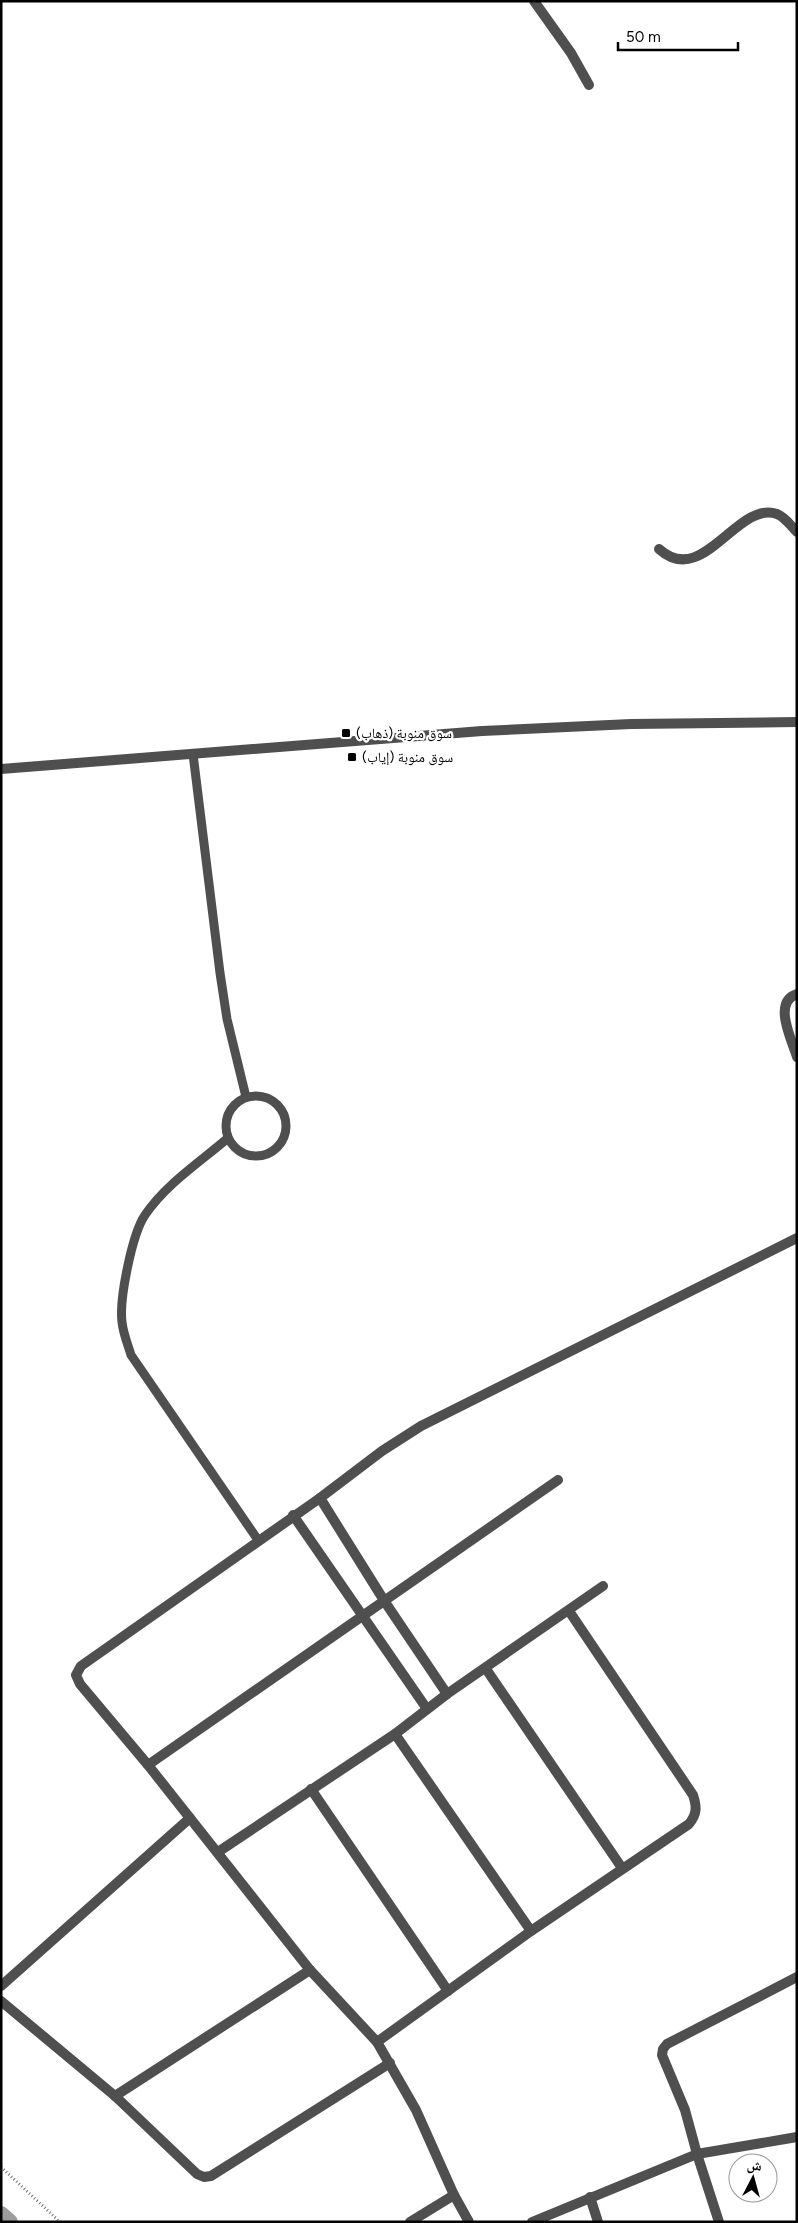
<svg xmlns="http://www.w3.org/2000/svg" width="798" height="2223" font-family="Figtree,'Noto Naskh Arabic',sans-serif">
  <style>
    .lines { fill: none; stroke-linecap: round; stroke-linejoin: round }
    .canal { stroke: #9d9d9d; stroke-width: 16 }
    .path { stroke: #717171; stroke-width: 3; stroke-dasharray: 1 2.5; stroke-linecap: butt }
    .service { stroke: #4f4f4f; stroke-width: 9 }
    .minor { stroke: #4f4f4f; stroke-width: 10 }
    .poi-dot { fill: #000; stroke: #fff; stroke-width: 2 }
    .labels { text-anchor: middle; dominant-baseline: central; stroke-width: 4.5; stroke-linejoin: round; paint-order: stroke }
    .poi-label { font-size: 14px; fill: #000; stroke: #fff; text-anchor: start }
  </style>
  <rect width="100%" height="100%" fill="#fff"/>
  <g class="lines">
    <polyline class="canal" points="1,2214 10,2222"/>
    <polyline class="path" points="1,2167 60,2222"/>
    <g class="service">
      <polyline points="193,754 220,973 227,1019 246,1097"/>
      <circle cx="256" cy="1126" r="30"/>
      <path d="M228 1138C200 1162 166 1184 145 1215 132 1234 119 1300 122 1322 123 1333 128 1345 131 1355L258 1540"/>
    </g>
    <g class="minor">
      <polyline points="534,1 571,53 589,85"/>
      <path d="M659 549C703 589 737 500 777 514 785 517 791 526 797 532"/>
      <polyline points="1,769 482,731 631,724 797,722"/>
      <path d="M797 994C772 1002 792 1040 797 1057"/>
      <polyline points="320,1498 385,1602 447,1694"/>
      <polyline points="293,1515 427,1709"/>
      <polyline points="486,1669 622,1868"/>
      <polyline points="395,1734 531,1931"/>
      <polyline points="148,1765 558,1480"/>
      <polyline points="311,1789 448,1991"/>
      <polyline points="218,1852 395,1734 447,1694 603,1586"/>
      <polyline points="797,1977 667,2044 663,2049 662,2055 685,2110 697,2154 797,2137"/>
      <polyline points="1,1986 190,1818"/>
      <polyline points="1,2001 115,2096 197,2174 204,2177 211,2176 390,2063"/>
      <path d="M377 2042 531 1931 689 1824C697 1814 697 1807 693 1795L569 1611"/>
      <polyline points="115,2096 310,1970"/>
      <polyline points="454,2195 416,2110 377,2042 310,1970 148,1765 80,1684 76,1675 81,1666 320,1498 382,1451 421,1426 797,1238"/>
      <polyline points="590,2197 598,2222"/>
      <polyline points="410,2222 454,2195 469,2222"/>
      <polyline points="532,2222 697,2154 719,2222"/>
    </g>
  </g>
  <g class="poi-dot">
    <rect x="341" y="728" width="10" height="10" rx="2.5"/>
    <rect x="347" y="752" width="10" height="10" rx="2.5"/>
  </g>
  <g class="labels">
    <g class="poi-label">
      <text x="356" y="733">سوق منوبة (ذهاب)</text>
      <text x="362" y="757">سوق منوبة (إياب)</text>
    </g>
  </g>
  <rect width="798" height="2223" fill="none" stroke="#000000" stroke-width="5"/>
  <g transform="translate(753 2178) rotate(6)"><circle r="24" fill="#ffffff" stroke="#999999"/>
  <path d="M0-4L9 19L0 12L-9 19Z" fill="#000000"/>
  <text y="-8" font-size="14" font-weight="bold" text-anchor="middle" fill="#000000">ش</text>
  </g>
  <path d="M618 42v8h120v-8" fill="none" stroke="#000000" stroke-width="2.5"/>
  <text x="626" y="42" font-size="15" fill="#000000" stroke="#ffffff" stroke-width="4" paint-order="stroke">50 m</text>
</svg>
